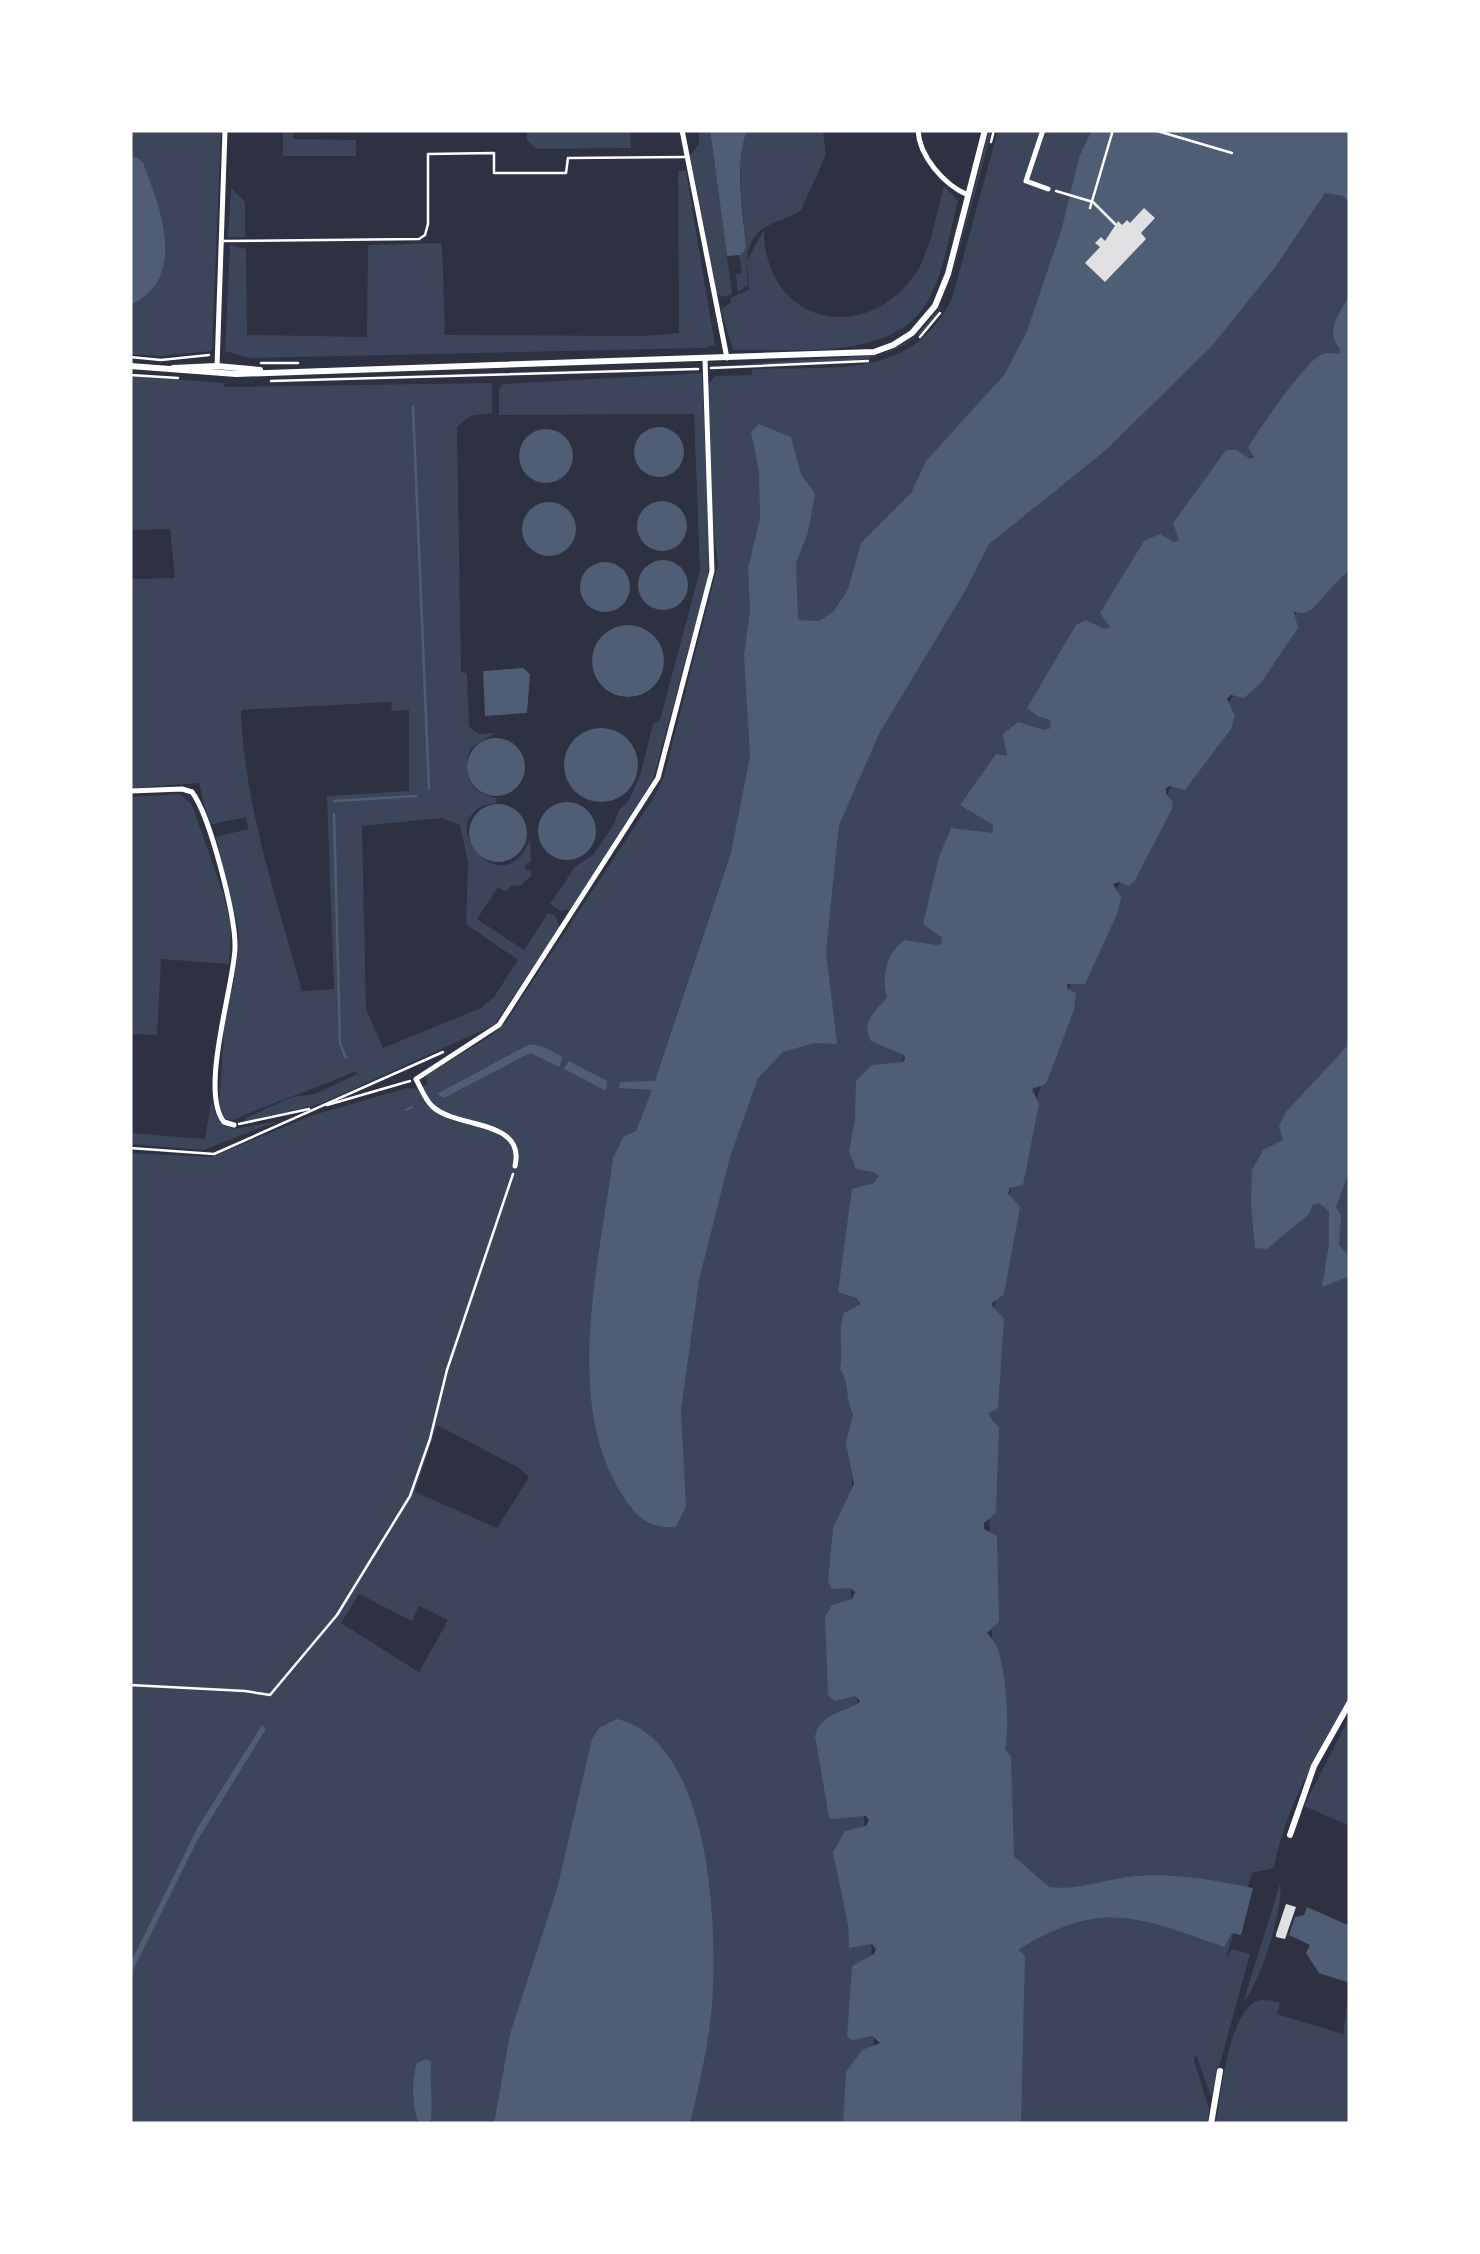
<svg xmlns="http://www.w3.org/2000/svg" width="1480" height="2254" font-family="Poppins,sans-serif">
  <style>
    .green { fill: #3c4559; fill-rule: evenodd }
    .water { fill: #4f5d75 }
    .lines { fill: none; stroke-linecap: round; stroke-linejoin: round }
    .stream { stroke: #4f5d75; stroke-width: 2.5 }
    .building { fill: #e0e0e3 }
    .path { stroke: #fff; stroke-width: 2.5 }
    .service { stroke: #fff; stroke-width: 2.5 }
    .minor { stroke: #fff; stroke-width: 5 }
    .tertiary { stroke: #fff; stroke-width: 6 }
  </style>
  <rect width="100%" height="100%" fill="#2d3142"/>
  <g class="green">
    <polygon points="130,130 221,130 212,351 161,356 130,354"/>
    <polygon points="283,130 293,130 293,139 356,140 356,156 283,156"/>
    <polygon points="527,130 630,130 631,148 536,149 527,140"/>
    <polygon points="698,130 710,130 732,294 726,297 717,294 690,156 699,144"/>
    <path d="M747 130H823L826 155 801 210C790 219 777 220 765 227 744 240 746 264 748 285L738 292 736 274 742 273 739 255 746 248C743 207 735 170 747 130Z"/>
    <polygon points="989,130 992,130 947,295"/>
    <path d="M998 130H1092L1090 134 1343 196 1350 203V341L1111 624 993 833 943 943 902 1061 876 1180 858 1306 853 1413 851 1595 872 1956 874 2043 870 2124H130V1153L212 1157 310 1116 407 1088 417 1089 427 1084 426 1076 493 1034 506 1022 654 797 664 776 718 564 712 517 707 386 715 376 751 375 753 369C831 366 916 381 953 295ZM437 1425 519 1468 529 1477 497 1528 415 1492ZM359 1594 412 1621 419 1606 448 1620 419 1672 341 1623Z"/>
    <polygon points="678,171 686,171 715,345 704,348 249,358 225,351 230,245 246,249 247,335 367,337 368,245 442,243 445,335 643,336 679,333"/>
    <path d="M944 186 958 200C950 232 945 267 930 297 897 363 796 348 733 350L721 310 731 302 730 298 749 290 747 260 764 230C764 318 856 347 910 281 931 255 935 217 944 186Z"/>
    <polygon points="231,188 245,202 245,237 228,237"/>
    <path d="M944 303C905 378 809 362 738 364L881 355 915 337Z"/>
    <polygon points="702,373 710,554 707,581 653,780 571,909 560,911 550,904 575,867 593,855 614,824 619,810 628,802 640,776 653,724 660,720 700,570 694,414 499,415 499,389 503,384"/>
    <path d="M130 376 224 383 225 387 492 383V413L470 416 457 427 461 672 467 673 469 726 478 734 495 733 470 749C462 774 470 794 497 798L496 803C425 813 503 911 530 839L531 862 525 864 526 870H531V876L521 885 511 886 506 892 498 887 477 919 524 950 548 913 555 915 560 927 494 1025 320 1104 245 1122 246 1118 292 1097 315 1094 357 1074 356 1071C315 1089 274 1102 233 1120L225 1119 219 1106 224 1034 222 1021 233 987 239 944 238 927 216 837 248 829 246 817 209 825 199 783 131 788 130 579 175 578 170 529 130 530ZM391 702 392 711 409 710V791L327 796 334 989 302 991C277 899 244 806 241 710ZM442 818 460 825 468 862 466 924 518 960 494 997 481 1008 383 1048 366 1009 362 826Z"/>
    <path d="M1350 542V1696C1320 1749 1285 1807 1274 1868L1252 1873 1226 1958 1232 1949 1250 1954 1211 2097 1196 2055 1194 2060 1209 2109 1207 2124H1008L1004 1750 992 1637 987 1415 994 1310 1009 1195 1070 985 1117 888 1169 791 1229 701Z"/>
    <polygon points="180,794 192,805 223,893 231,926 229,964 161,959 157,1035 130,1034 130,797"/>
    <polygon points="211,1101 218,1119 233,1129 278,1121 204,1150 130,1144 130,1133 205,1139"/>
    <polygon points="1350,1716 1350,1826 1304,1806"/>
    <path d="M1280 1884C1284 1908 1259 1986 1243 2003Z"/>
    <path d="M1350 1983V2124H1216C1220 2096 1229 2015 1255 2002 1263 1998 1272 2001 1280 2003L1277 2014 1343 2034Z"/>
  </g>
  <g class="water">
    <path d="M710 130H747C734 169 743 208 746 248L741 255 727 256Z"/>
    <path d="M1092 130H1350V203L1343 196 1325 193 1276 266 1212 346 1106 450 989 544 965 591 880 732 839 825 826 952 837 1044 814 1043 783 1052 758 1078 730 1157 699 1280 681 1410 686 1506 676 1527C645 1529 633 1513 618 1488 564 1394 600 1259 613 1158L624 1136 636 1131 652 1090 618 1088 621 1082 655 1081 731 853 750 756 744 656 750 610 748 568 760 519 759 471 751 432 759 424 791 437 801 474 815 494 808 532 796 563 798 620 819 621 834 611 848 589 861 543 911 493 926 461 1005 374 1027 331 1062 228 1079 157Z"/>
    <path d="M130 157 138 158 143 163C161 209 188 279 130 305Z"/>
    <path d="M1350 295V568L1311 610 1305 613 1294 612 1298 628 1261 683 1244 698 1231 695 1227 699 1235 716 1231 729 1185 790 1170 786 1166 788V794L1173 802 1172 809 1134 882 1128 886 1119 882 1113 884 1121 897 1118 912 1085 984H1067L1068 989 1076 993 1074 1010 1046 1084 1032 1089 1039 1104 1023 1185 1010 1188 1008 1193 1020 1207 1004 1294 991 1304 1004 1319 998 1408 988 1414 999 1428 996 1513 984 1523V1529L997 1536 999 1622 987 1633C990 1637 994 1640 996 1645 1006 1664 1010 1729 1005 1749L1011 1757 1014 1856 1049 1887C1078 1891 1106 1879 1135 1876 1175 1873 1214 1880 1253 1888L1241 1935 1232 1933 1224 1947C1136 1916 1101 1899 1018 1950L1025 1955 1021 2124H843L846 2072 862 2050 880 2043 872 2036 853 2040 847 2037 852 1966 874 1954 876 1949 872 1944 849 1948 848 1925 833 1852 845 1831 866 1826 869 1820 866 1816 831 1819 829 1817 815 1736C821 1713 843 1713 860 1702L856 1696 835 1701 828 1695 825 1616 832 1605 852 1599 855 1592 850 1588 832 1589 828 1582 833 1528 854 1484 846 1443 853 1414C845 1399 850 1384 840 1369 844 1349 837 1333 844 1313L860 1304 857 1298 838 1292 852 1189 874 1183 878 1176 874 1172 856 1169 849 1151 855 1119 856 1081 872 1065 903 1062 905 1059 904 1055 871 1041C860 1020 876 1012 887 997 881 976 886 953 905 940L937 945 942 943 941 937 923 924 939 857 951 828 993 833V825L960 805 996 754 1007 756 1003 734 1018 722 1044 730 1051 728 1050 720 1037 716 1027 708 1076 625 1086 620 1104 629 1110 627 1100 613 1144 541 1160 534 1174 542 1179 540 1173 523 1226 450H1237L1250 459 1254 457 1248 447C1258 431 1308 357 1323 354 1328 352 1333 354 1339 354L1340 349C1324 331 1339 314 1350 295Z"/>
    <circle cx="659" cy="452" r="25"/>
    <circle cx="546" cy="456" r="27"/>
    <circle cx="662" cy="526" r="25"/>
    <circle cx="549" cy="529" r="27"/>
    <circle cx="663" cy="585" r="25"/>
    <circle cx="605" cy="587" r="25"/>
    <circle cx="628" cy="661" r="36"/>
    <polygon points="523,668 530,674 527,713 485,716 483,671"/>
    <circle cx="601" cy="765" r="37"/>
    <circle cx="496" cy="767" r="29"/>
    <circle cx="567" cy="831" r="29"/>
    <circle cx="498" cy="833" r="29"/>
    <polygon points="1350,1043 1350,1169 1336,1207 1341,1215 1339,1245 1350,1257 1350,1276 1322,1287 1329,1244 1329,1211 1319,1203 1313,1205 1309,1214 1267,1249 1255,1248 1251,1205 1252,1170 1263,1150 1283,1140 1279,1126 1286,1112"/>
    <polygon points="530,1044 544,1047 563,1057 559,1067 530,1053 444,1098 437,1094"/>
    <polygon points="569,1061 607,1081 606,1091 564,1069"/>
    <path d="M617 1719C711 1741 718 1927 712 2004 709 2044 699 2085 690 2124H494L510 2034 557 1889 592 1739 599 1728Z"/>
    <polygon points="262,1725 266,1729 197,1841 130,1976 130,1964 198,1827"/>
    <polygon points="1307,1907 1350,1926 1350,1983 1319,1973 1306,1953 1310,1945 1289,1935 1295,1917 1304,1915"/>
    <path d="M426 2059 431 2062C429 2084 434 2104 430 2124H419C412 2105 411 2082 417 2063Z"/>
  </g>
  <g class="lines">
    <g class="stream">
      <polyline points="413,407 429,789"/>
      <polyline points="334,801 416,796"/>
      <polyline points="334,814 340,1043 346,1058"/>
      <polyline points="406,1110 412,1107"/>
    </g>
  </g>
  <g class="building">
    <polygon points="1144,208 1155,218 1141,233 1146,239 1105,282 1085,263 1100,247 1095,243 1101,237 1105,241 1118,221 1122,225 1127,220 1130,223"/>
    <polygon points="1286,1904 1296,1907 1285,1939 1276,1937 1276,1934"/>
  </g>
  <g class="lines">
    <g class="path">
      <polyline points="1154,130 1232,153"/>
      <polyline points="991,142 994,130"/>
      <polyline points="1056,191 1093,202 1115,224"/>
      <polyline points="1090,208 1113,130"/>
      <polyline points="920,337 940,313"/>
      <polyline points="130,357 161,360 209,355"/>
      <polyline points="261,363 298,363"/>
      <polyline points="711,368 868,361"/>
      <polyline points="130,375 178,378"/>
      <polyline points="271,381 698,369"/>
      <polyline points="327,1105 410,1081"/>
      <polyline points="239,1124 309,1109"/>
      <polyline points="130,1148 214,1154 443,1052"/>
      <polyline points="130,1685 245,1691 270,1695 337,1615 410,1496 430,1439 447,1370 513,1174"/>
    </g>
    <polyline class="service" points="222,241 419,239 425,235 428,224 428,154 494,153 494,173 566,173 568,158 686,157"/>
    <g class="minor">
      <polyline points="682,130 727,358"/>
      <path d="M918 130C919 156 944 185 968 195"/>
      <polyline points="1043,130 1026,181 1048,189"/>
      <polyline points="217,367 225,130"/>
      <path d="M130 791 182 789 192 792C210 816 236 917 235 948 234 986 199 1091 224 1122L234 1125"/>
      <path d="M515 1166C526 1119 458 1129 433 1107 425 1100 421 1088 416 1079L499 1025 658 778 712 571 705 359"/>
    </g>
    <g class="tertiary">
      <polyline points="130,366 236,374 874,352 893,345 912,333 935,306 948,274 985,130"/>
      <polyline points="173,368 217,366 260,370"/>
      <polyline points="1290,1835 1314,1766 1350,1702"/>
      <polyline points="1211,2124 1220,2071"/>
    </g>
  </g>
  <rect width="1480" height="2254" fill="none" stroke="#ffffff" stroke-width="265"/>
</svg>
